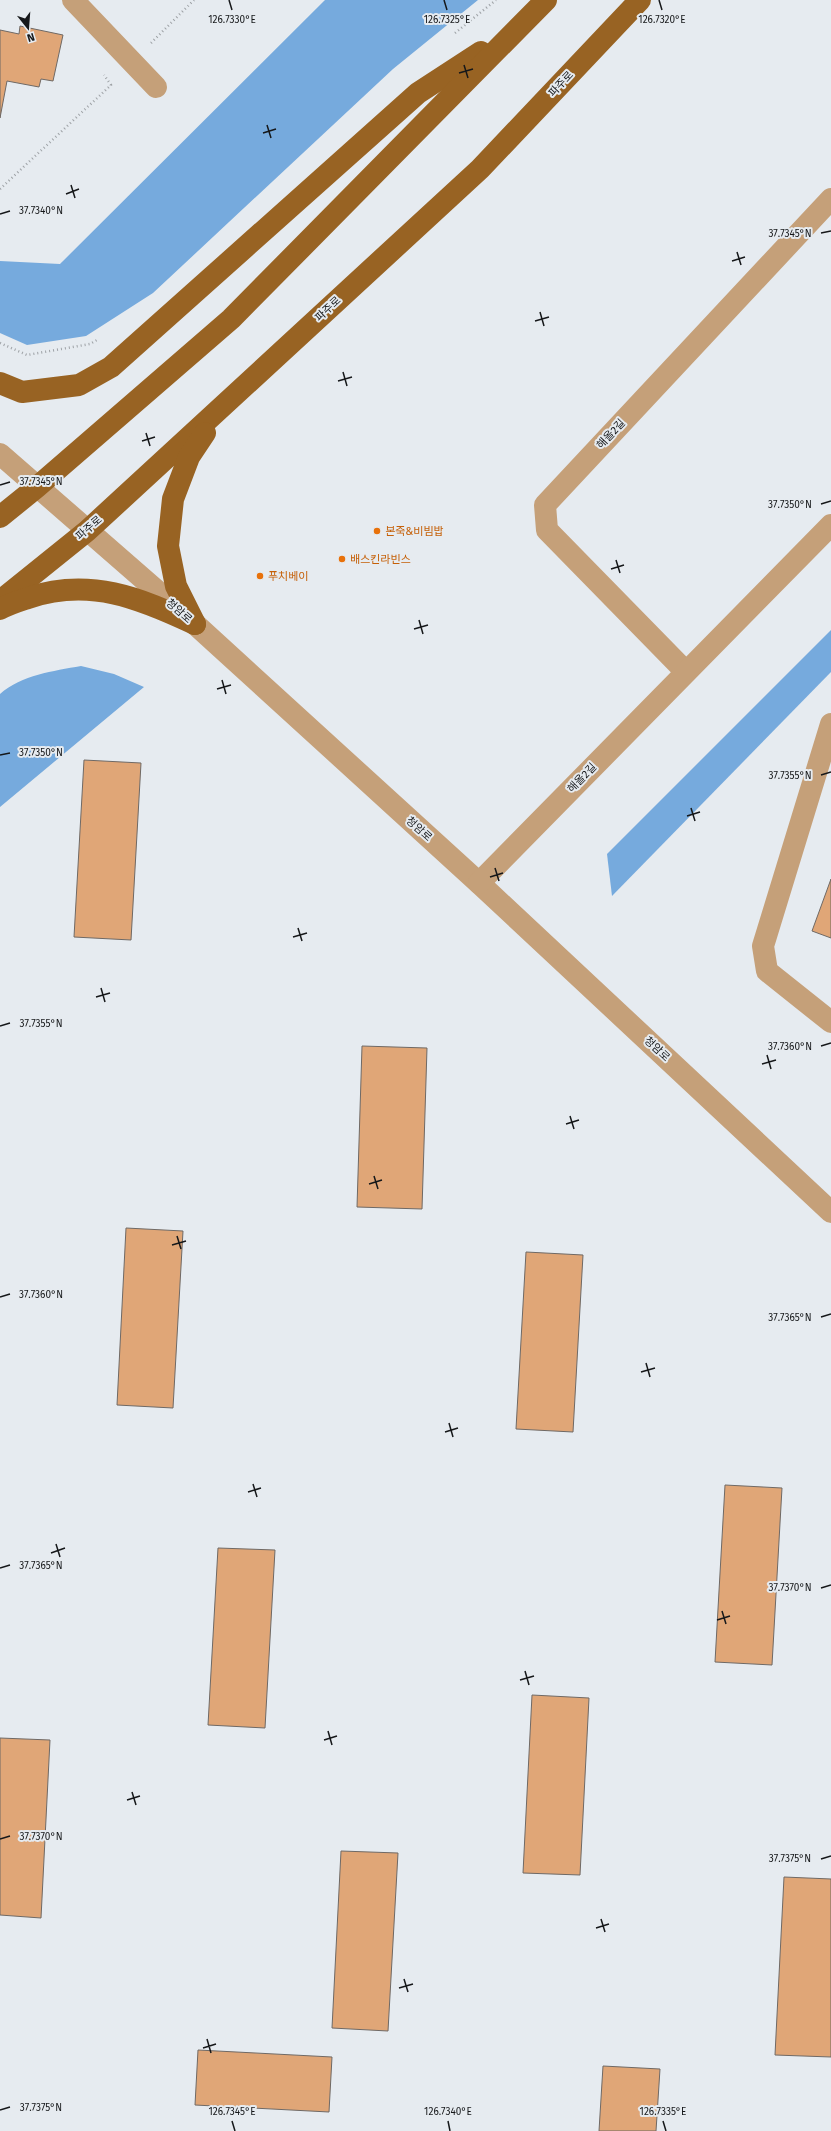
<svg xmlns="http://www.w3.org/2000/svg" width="831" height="2131" font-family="'Fira Sans','Noto Sans KR',sans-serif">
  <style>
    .forest { fill: #76aadd }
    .building { fill: #e0a677; stroke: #6f6965 }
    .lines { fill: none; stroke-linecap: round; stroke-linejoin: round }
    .path { stroke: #9ea2a6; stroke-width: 2.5; stroke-dasharray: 1 3; stroke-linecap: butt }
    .minor { stroke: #c5a079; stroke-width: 22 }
    .major { stroke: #986323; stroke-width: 22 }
    .ticks { fill: none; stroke: #16181a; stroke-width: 1.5 }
    .food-dot { fill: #e8710a; stroke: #e6ebf0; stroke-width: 1.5 }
    .labels { text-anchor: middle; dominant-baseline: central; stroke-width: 4; stroke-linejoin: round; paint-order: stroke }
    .street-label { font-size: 11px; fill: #16181a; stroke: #e6ebf0 }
    .food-label { font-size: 11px; fill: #c56008; stroke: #e6ebf0; text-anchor: start }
    .ticks-label { font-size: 10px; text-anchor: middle; fill: #16181a; stroke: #e6ebf0; stroke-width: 4; stroke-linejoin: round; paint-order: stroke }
  </style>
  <rect width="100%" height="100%" fill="#e6ebf0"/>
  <g class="forest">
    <polygon points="325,0 478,0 393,69 153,293 86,336 27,345 0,333 0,261 60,264"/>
    <polygon points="831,630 831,672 612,896 607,854"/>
    <path d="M81 666 114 674 144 687 0 807V694C22 675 53 671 81 666Z"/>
  </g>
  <g class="building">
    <polygon points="20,26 63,35 53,81 41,79 39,87 7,81 0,118 0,30 19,34"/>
    <polygon points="84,760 141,763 131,940 74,937"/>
    <polygon points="831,879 831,938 812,931"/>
    <polygon points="362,1046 427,1048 422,1209 357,1207"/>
    <polygon points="126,1228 183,1231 173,1408 117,1405"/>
    <polygon points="526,1252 583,1255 573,1432 516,1429"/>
    <polygon points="725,1485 782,1488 772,1665 715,1662"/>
    <polygon points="218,1548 275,1550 265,1728 208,1725"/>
    <polygon points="532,1695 589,1698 580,1875 523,1873"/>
    <polygon points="0,1738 50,1740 41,1918 0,1915"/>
    <polygon points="341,1851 398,1853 388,2031 332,2028"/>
    <polygon points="784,1877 831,1879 831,2057 775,2055"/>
    <polygon points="198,2050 332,2057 329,2112 195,2105"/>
    <polygon points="603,2066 660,2069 656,2131 599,2131"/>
  </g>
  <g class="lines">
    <g class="path">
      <polyline points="455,33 496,0"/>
      <polyline points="151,43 194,0"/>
      <polyline points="0,189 111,85 104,75"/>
      <polyline points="0,343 27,355 90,344 97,340"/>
    </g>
    <g class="minor">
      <polyline points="73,0 156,87"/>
      <polyline points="0,454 195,624 479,883 831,1212"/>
      <polyline points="686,672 547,530 545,505 831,199"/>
      <polyline points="831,724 763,946 767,971 831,1022"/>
      <polyline points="479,883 831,525"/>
    </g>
    <g class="major">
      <polyline points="0,383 22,392 79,385 111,367 418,93 481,52"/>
      <polyline points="0,517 37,487 231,319 546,0"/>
      <polyline points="0,601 87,531 480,169 640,0"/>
      <path d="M0 609C9 604 19 601 28 598 89 577 140 598 195 624"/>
      <polyline points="195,624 176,586 168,546 173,499 189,457 205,433"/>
    </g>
  </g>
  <path class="ticks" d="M229 0 232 10M444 0 447 10M659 0 662 10M464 65 468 78M459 73 473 69M267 125 271 138M263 133 276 129M71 185 75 198M66 194 79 189M0 214 10 211M821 233 831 231M737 252 741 265M732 261 745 257M540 312 544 326M535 321 549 317M343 372 347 386M338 381 352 377M146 433 150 446M142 441 155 437M0 485 10 482M821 504 831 501M616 560 620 573M611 569 624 565M419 620 423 634M414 629 428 625M222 680 226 694M217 689 231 685M0 755 10 753M821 775 831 772M691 808 695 821M687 816 700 812M495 868 499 881M490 877 503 873M298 928 302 941M293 937 307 933M101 988 105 1002M96 997 110 993M0 1026 10 1023M821 1046 831 1043M767 1055 771 1069M762 1064 776 1060M570 1116 574 1129M566 1124 579 1120M374 1176 378 1189M369 1184 382 1180M177 1236 181 1249M172 1245 186 1241M0 1297 10 1294M821 1317 831 1314M646 1363 650 1377M641 1372 655 1368M449 1423 453 1437M445 1432 458 1428M253 1484 257 1497M248 1492 261 1488M56 1544 60 1557M51 1553 65 1548M0 1568 10 1565M821 1588 831 1585M722 1611 726 1624M717 1620 730 1616M525 1671 529 1685M520 1680 534 1676M328 1731 332 1745M324 1740 337 1736M132 1792 136 1805M127 1800 140 1796M0 1839 10 1836M821 1859 831 1856M601 1919 605 1932M596 1928 609 1924M404 1979 408 1992M399 1988 413 1984M207 2039 211 2053M203 2048 216 2044M0 2110 10 2107M232 2121 235 2131M448 2121 450 2131M663 2121 666 2131"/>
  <g class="food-dot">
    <circle cx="377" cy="531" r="4"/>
    <circle cx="342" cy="559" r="4"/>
    <circle cx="260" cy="576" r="4"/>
  </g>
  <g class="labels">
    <g class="street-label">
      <text transform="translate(561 84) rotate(-47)">파주로</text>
      <text transform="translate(328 309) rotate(-43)">파주로</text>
      <text transform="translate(611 434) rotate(-47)">해올2길</text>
      <text transform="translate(89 528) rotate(-41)">파주로</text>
      <text transform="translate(179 611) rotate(41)">청암로</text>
      <text transform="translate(582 778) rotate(-46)">해올2길</text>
      <text transform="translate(419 829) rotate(42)">청암로</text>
      <text transform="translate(657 1049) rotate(43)">청암로</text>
    </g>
    <g class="food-label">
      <text x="385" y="531">본죽&amp;비빔밥</text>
      <text x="350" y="559">배스킨라빈스</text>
      <text x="268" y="576">푸치베이</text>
    </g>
  </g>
  <g class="ticks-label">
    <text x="232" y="23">126.7330°E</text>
    <text x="447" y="23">126.7325°E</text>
    <text x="662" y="23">126.7320°E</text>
    <text x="41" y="214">37.7340°N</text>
    <text x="790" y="237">37.7345°N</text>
    <text x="41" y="485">37.7345°N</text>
    <text x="790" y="508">37.7350°N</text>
    <text x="41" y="756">37.7350°N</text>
    <text x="790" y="779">37.7355°N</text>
    <text x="41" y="1027">37.7355°N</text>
    <text x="790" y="1050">37.7360°N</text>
    <text x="41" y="1298">37.7360°N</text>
    <text x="790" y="1321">37.7365°N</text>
    <text x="41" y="1569">37.7365°N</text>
    <text x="790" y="1591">37.7370°N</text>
    <text x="41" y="1840">37.7370°N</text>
    <text x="790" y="1862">37.7375°N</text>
    <text x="41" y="2111">37.7375°N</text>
    <text x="232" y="2115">126.7345°E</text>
    <text x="448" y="2115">126.7340°E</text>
    <text x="663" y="2115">126.7335°E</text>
  </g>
  <g transform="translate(28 28) rotate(163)" stroke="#e6ebf0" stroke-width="3" paint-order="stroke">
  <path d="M0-3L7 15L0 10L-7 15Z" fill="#16181a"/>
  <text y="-6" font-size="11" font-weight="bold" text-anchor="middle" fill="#16181a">N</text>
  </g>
</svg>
